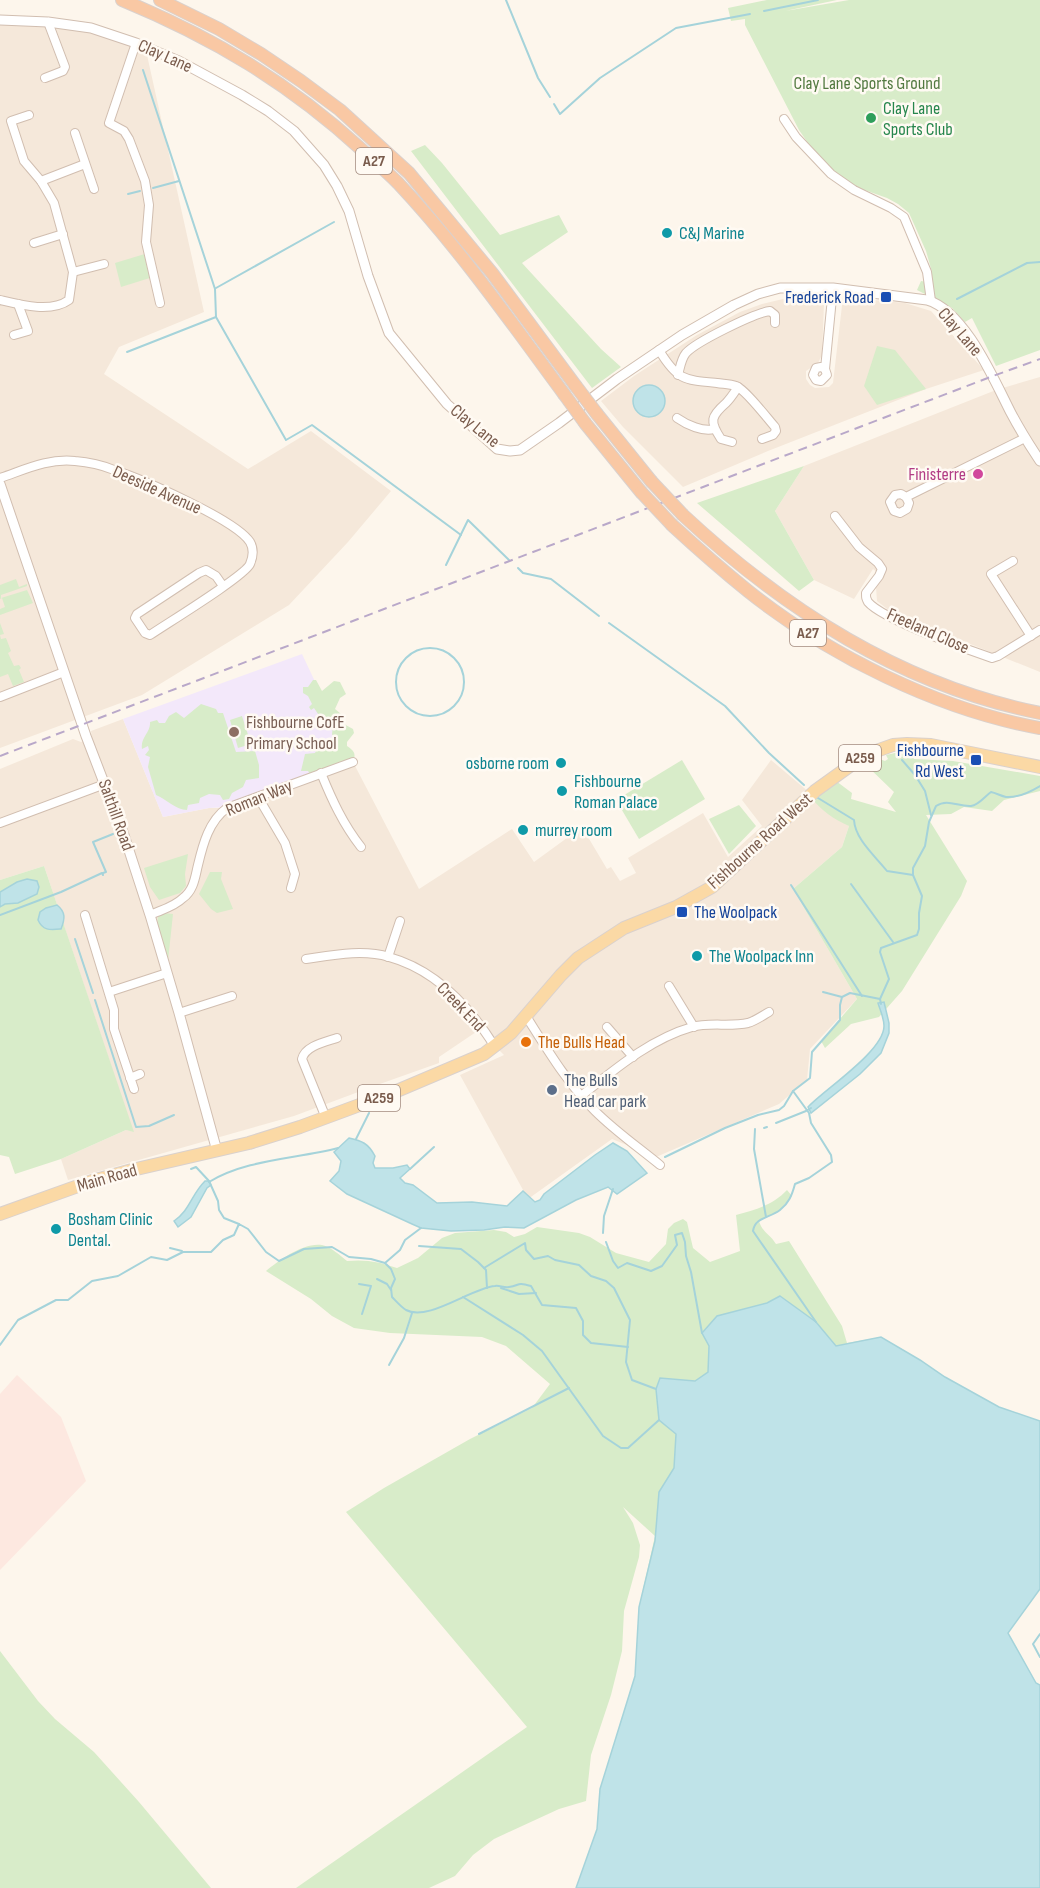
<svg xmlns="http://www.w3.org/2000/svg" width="1040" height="1888" font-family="'Sofia Sans Condensed',sans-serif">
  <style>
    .residential { fill: #f5e8da }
    .commercial { fill: #fde8e0 }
    .education { fill: #f3e8fa }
    .green { fill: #d8ecc9 }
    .water { fill: #bfe3e8; stroke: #a5d3da; stroke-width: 1.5 }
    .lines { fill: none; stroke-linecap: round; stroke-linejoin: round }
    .stream { stroke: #a5d3da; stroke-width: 2 }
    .minor-casing { stroke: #d1beb0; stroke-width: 10 }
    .tertiary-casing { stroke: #d1beb0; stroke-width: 11 }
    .primary-casing { stroke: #dad1cd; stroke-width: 14 }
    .trunk-casing { stroke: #dad1cd; stroke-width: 14 }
    .minor { stroke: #fff; stroke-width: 8 }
    .tertiary { stroke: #fff; stroke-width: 9 }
    .primary { stroke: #fbd9a5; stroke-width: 12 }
    .trunk { stroke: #f9c8a4; stroke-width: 12 }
    .rail { stroke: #b9a8c9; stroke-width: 2; stroke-dasharray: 9 6; stroke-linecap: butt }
    .trunk-bridge-casing { stroke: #dad1cd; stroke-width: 14; stroke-linecap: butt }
    .trunk-bridge { stroke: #f9c8a4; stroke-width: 12 }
    .leisure-dot { fill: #2e9e5b; stroke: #fffaf3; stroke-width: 2 }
    .culture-dot { fill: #0f9aa8; stroke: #fffaf3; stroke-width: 2 }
    .transit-dot { fill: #1a4fb4; stroke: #fffaf3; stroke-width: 2 }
    .hotel-dot { fill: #d1479c; stroke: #fffaf3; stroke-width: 2 }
    .education-dot { fill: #8d6e63; stroke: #fffaf3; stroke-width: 2 }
    .food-dot { fill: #e8710a; stroke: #fffaf3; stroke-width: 2 }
    .service-dot { fill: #5c6f8a; stroke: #fffaf3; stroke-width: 2 }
    .labels { text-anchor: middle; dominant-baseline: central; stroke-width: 5; stroke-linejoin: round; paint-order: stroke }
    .shield { fill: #fffaf3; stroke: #a28b7f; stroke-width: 1.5 }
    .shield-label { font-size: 16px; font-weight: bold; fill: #7a5c4d }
    .street-label { font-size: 18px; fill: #7a5c4d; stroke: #fffaf3 }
    .park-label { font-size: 18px; fill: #537a41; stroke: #fffaf3 }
    .leisure-label { font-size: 18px; fill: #27864d; stroke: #fffaf3; text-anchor: start }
    .culture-label { font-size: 18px; fill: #0d838f; stroke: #fffaf3; text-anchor: start }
    .transit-label { font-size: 18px; fill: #164399; stroke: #fffaf3; text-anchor: end }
    .hotel-label { font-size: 18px; fill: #b23c85; stroke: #fffaf3; text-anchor: end }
    .education-label { font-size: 18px; fill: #785e54; stroke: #fffaf3; text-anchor: start }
    .food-label { font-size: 18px; fill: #c56008; stroke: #fffaf3; text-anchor: start }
    .service-label { font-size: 18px; fill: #4e5e75; stroke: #fffaf3; text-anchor: start }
  </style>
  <rect width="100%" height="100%" fill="#fdf6ec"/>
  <g class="residential">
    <polygon points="0,20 91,28 145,46 204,312 119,347 104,374 248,469 311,431 391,491 348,542 289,605 142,695 0,748"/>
    <polygon points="818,297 824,304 822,355 818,363 806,371 806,379 810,385 815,388 829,387 833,383 843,297 905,303 931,311 984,370 926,389 768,451 683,487 623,427 601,401 634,376 697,335 740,312 762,304 783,299"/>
    <polygon points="1040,377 1040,672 891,612 877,601 876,587 883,577 873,569 854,599 814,580 775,511 804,466 996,390"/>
    <polygon points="123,719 163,817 209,808 227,808 353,762 419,889 512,829 534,862 582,827 607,869 611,867 620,881 636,873 628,858 703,813 728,857 762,826 742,800 771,760 849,826 842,847 793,889 857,999 810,1049 807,1080 779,1104 656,1157 612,1139 528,1199 460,1075 504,1055 479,1030 439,1057 439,1063 377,1085 294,1116 68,1180 61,1159 126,1130 133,1131 44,866 0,880 0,769 73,739 81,742 92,738 91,731"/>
  </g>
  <polygon class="commercial" points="17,1375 61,1417 86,1481 0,1570 0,1394"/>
  <polygon class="education" points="302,654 353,762 228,807 209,808 163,817 123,719"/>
  <g class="green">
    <polygon points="767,0 837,0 785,11 849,0 1040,0 1040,350 996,366 972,318 965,322 952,308 917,290 921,281 932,283 932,272 926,251 909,213 898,204 887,198 856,187 831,170 810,146 799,130 745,25 745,19 731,21 728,8"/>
    <polygon points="425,145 442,163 500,235 559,215 568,232 522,263 601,349 621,367 592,388 411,151"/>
    <polygon points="148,253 153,277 121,287 115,263"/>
    <polygon points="877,346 895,350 926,389 877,405 864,386"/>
    <polygon points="804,466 775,511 814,580 799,591 697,503"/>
    <polygon points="16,579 19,587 27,584 27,586 1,595 1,598 27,590 33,603 0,615 0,609 5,607 2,598 0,599 0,585"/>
    <polygon points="0,623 4,634 0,635 1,639 6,638 11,651 8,653 14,666 19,665 21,668 19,670 24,682 13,686 8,674 0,677"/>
    <path d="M313 680H316L322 691 334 681 340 682 346 694 340 698 335 709 341 714 342 723 353 729 354 733 347 742V746C356 752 356 755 352 764L310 774 308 771H301L305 754 315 753 321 740 328 743 334 739 332 734 333 726 327 727 314 708 311 710 309 707 312 704 308 696 303 693V687H308Z"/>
    <path d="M201 704 216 709 218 713H223L236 752 255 751 259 765V778L246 780 243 787 232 793 229 799 223 800 220 795 209 794 200 798 199 803 188 805 187 810C176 810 166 799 156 795L148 767 150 757 145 755 149 750 148 746 142 749C140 738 151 732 150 722L157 720 159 723H165L169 716 176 712 184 718Z"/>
    <polygon points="242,716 251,744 238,748 230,720"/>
    <path d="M895 753H911L914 759 953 761 1040 776V791L1004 800 992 811 964 807 951 814 926 815 967 881 961 896 902 991 879 1017 851 1024 825 1048 821 1041 857 999 793 889 842 847 849 826C835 820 820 810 812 798L836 781 852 793 851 799 896 812 888 802 894 792 864 763 868 759 874 757 885 761 888 759 886 755Z"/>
    <polygon points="682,760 705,799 639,839 616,800"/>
    <polygon points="739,805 756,826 729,854 709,819"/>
    <polygon points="188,854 185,874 186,886 180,893 159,900 150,887 144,868"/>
    <polygon points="44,866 134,1132 126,1130 61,1159 15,1174 9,1157 0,1155 0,880"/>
    <polygon points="210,872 222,872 221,879 233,909 217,913 211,909 199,894"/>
    <polygon points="163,913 173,914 168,961 157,924 158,917"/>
    <path d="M787 1190 792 1196 778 1212 759 1221C762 1232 770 1234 776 1244L789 1241 842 1326 847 1343 881 1337 920 1360 945 1377 999 1407 1040 1421V1589L1008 1633 1036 1683 1040 1685V1888L846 1344 836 1346 807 1367 660 1385 656 1389 659 1418 758 1499 576 1888 597 1829 600 1789 635 1676 639 1607 655 1536 623 1507 633 1523 640 1545 639 1557 624 1611 622 1651 611 1695 591 1755 586 1801 559 1809 494 1839 473 1855 455 1876 429 1888H296L527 1727 346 1512 384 1488 470 1439 532 1408 550 1384 506 1346 482 1337 390 1333 354 1328 332 1316 311 1299 266 1271C279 1260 304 1242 322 1245 331 1247 341 1256 347 1261 366 1259 380 1262 397 1268L418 1258 442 1238 455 1233 494 1230 506 1232 514 1237 525 1234 537 1227 579 1233 590 1237 616 1253 649 1262 666 1244 668 1229 674 1223 683 1219 687 1222 693 1248 710 1262 740 1251 736 1215C755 1210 773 1205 787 1190Z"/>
    <polygon points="0,1651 38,1701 55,1719 94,1752 139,1802 211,1888 0,1888"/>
  </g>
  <g class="water">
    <circle cx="649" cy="401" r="16"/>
    <polygon points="27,879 37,881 39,887 37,894 18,903 5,904 0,907 0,892 17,882"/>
    <path d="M57 905C66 912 65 919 61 929 50 930 43 931 38 920L40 912 46 908Z"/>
    <path d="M884 1002 889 1023V1033L881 1053 860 1074 811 1113 808 1107C825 1089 884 1051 884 1026 884 1018 880 1010 878 1003Z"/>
    <path d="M349 1138C362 1141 368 1143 375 1156L373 1163 375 1168H393L407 1165 410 1169 400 1178 405 1183 413 1185 437 1203 472 1202 507 1206 523 1191 535 1202 540 1200 544 1194 595 1155 613 1143 627 1151 647 1173 617 1194 608 1187 576 1200 524 1228 505 1227 484 1230 451 1231 421 1228 412 1224 347 1194 330 1181 339 1171 341 1161 334 1152Z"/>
    <path d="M205 1181H209L211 1185 207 1188 191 1217 178 1227 174 1221C190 1210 191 1195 205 1181Z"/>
    <polygon points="780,1296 816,1322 836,1346 881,1337 920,1360 945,1377 999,1407 1040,1421 1040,1589 1008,1633 1036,1683 1040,1685 1040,1888 576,1888 597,1829 600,1789 635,1676 639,1607 655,1541 659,1492 674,1468 676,1434 659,1420 656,1389 660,1378 695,1381 708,1372 709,1346 702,1333 717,1316 767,1303"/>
  </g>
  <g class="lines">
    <g class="stream">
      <polyline points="506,0 538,78 550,97"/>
      <polyline points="764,11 818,0"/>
      <polyline points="143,70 215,289 216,317 286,440 312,425 461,535"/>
      <polyline points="554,104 560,114 600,78 676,28 750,14"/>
      <polyline points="153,188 179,181"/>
      <polyline points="128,194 140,191"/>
      <polyline points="216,288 334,222"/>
      <polyline points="957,299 1027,263 1040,262"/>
      <polyline points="127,352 216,317"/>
      <polyline points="446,565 468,520 509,560"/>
      <polyline points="518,568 523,573 551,579 599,616"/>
      <polyline points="609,623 725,706 769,753 804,785"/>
      <circle cx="430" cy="682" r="34"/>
      <polyline points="902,760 915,775 925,791 931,815"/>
      <path d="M818 798 854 820C855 839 875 856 887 871L913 875"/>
      <polyline points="103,873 106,872 93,842 113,834"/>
      <polyline points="851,884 893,942"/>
      <polyline points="791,885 862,996"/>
      <polyline points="0,915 61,892 102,873 103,875"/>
      <polyline points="75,939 93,993"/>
      <polyline points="823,992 842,997"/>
      <polyline points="95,1000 136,1127 149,1126 174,1115"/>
      <path d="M881 1004 880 999 889 979 880 952 881 948 917 935 919 929V913L922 896 913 875V868L925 846 929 822 936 806C948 798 958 807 971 806 979 805 985 796 991 792 996 793 1001 796 1006 797 1018 798 1030 792 1040 786"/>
      <path d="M793 1091 809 1113 811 1123 831 1155 832 1162 809 1178 795 1184C792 1195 789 1203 780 1210 770 1218 755 1217 753 1231L816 1322"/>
      <polyline points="776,1123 806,1111 811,1108"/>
      <polyline points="764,1128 767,1127"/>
      <polyline points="755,1129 754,1149 766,1217"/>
      <polyline points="356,1139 369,1113"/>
      <polyline points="665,1157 725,1128 758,1115 779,1110 784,1106 793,1091 810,1078 812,1052 840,1020 840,1005 842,997 850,993 880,999"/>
      <polyline points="191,1169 196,1167 209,1181 218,1201 219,1210 224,1218 239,1224"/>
      <polyline points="410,1169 434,1147"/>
      <path d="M209 1182C247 1159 296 1159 338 1148"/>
      <path d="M421 1228 405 1240 400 1250 385 1263 391 1269 395 1279 391 1288 392 1297C396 1301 401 1307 406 1310 428 1322 471 1288 495 1286 499 1285 504 1288 509 1287 521 1285 516 1282 531 1286L542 1305 576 1308 583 1321V1335L591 1343 628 1347"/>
      <polyline points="603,1233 604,1216 613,1189"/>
      <polyline points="606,1242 613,1261 618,1268 627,1263 651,1271 662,1266 677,1245 675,1235 682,1233 685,1242 686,1256 691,1272 702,1333"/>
      <polyline points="419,1246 461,1249 478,1262 486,1270 487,1288"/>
      <polyline points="170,1248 182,1251"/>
      <polyline points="484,1268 525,1243 526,1250 534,1259 548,1256 555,1260 579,1265 591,1276 606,1281 614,1288 630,1320 626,1362 632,1380 656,1389"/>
      <polyline points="377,1279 387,1284 391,1290"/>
      <polyline points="359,1284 371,1286 362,1314"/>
      <polyline points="501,1288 519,1294 536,1293"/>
      <polyline points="463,1297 523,1335 542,1351 603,1436 621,1448 628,1448 659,1420"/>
      <polyline points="0,1345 18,1320 56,1300 68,1300 92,1281 118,1276 151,1257 167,1260 183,1252 211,1252 223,1240 234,1235 239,1224 248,1229 266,1252 279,1261 304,1249 332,1247 349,1257 371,1259 385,1263"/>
      <polyline points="389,1365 404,1338 412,1313"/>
      <polyline points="479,1434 569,1388"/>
      <polyline points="1040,1634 1033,1644 1040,1657"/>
    </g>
    <defs>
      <g id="minor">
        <polyline points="136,43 109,123 124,131 129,139 145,181 149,205 146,242 160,303"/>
        <polyline points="45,78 63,71 65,67 48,22"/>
        <polyline points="784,119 796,137 831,174 854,190 891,208 904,217 927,272 931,301"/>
        <polyline points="75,133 94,189"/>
        <polyline points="41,181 85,164"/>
        <polyline points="34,243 63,234"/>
        <polyline points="73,272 104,264"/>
        <path d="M0 300C21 305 51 313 69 300L73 272 54 203 41 181 24 161 11 121 29 115"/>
        <polyline points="14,335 28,331 18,304"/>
        <path d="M659 350C677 380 684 380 717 383 723 384 730 384 736 386 746 390 767 418 775 427L776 431 773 435 762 439"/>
        <polyline points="825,369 821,367 816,368 813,375 816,380 821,381 827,375 825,369 833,288"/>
        <path d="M678 375C680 368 681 359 686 353 696 342 754 313 770 311L775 315V323"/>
        <path d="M677 418C687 425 703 432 714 429"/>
        <path d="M732 442 721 439C709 421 711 416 726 403 731 398 734 393 738 387"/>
        <path d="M0 478C24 470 48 458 75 461 88 462 102 465 114 470 142 479 236 520 250 542 254 549 253 557 250 564 245 576 166 624 150 635L145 633 135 618 137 614 199 573 206 570 216 576 223 586"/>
        <polyline points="906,497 909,503 907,509 900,513 894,511 890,502 895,495 901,494 906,497 1025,438"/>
        <path d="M835 516 859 547 878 563 882 569 879 576 866 593C866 598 866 598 868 602 882 619 968 650 992 658L998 656 1040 630"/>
        <polyline points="1013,561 991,574 1031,636"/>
        <polyline points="0,697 64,672"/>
        <path d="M321 773C332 800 343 824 361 847"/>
        <polyline points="258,797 285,843 295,874 291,888"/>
        <polyline points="0,823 105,784"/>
        <polyline points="85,915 114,1010 114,1029 134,1089"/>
        <path d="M150 915C161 910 174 907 183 898 194 890 195 877 198 865 203 844 209 821 227 808L353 762"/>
        <polyline points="388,957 400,921"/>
        <path d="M306 959C333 955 363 949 389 957 436 970 470 1007 495 1047"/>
        <polyline points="669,986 694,1027"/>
        <polyline points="109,992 167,973"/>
        <polyline points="179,1013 232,996"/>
        <path d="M526 1016C547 1049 567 1083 595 1111 615 1131 638 1147 660 1165"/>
        <polyline points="607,1027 633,1057"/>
        <polyline points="130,1078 140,1074"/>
        <path d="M581 1096C614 1070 650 1039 692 1027 709 1022 730 1027 748 1023 755 1021 762 1016 769 1012"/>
        <path d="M326 1118 302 1059C305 1046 325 1042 337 1038"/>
      </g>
      <g id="tertiary">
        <path d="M0 20 48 22 91 28 136 43 179 61 242 95 268 111 294 131 324 165 337 186 349 211 368 276 389 333 447 404 497 449 510 451 520 450 559 423 617 379 682 335 734 305 758 294 780 288H833L927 300C965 311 994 380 1011 413 1020 430 1030 446 1040 461"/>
        <polyline points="0,484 86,736 124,835 150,915 179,1013 217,1151"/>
      </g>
      <polyline id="primary" points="0,1214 92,1181 132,1170 249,1143 300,1127 392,1093 484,1054 511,1033 561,975 578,958 624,928 676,907 712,887 815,791 865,755 893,745 907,744 931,745 1040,767"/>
      <g id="trunk">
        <path d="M122 0C212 37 289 83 361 149 373 160 386 171 398 183 459 248 511 322 564 394"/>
        <polyline points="160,0 219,29 261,54 301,81 340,110 409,173 492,273 575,385"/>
        <polyline points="597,414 651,481"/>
        <polyline points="585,423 641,492"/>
        <path d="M683 515C785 610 901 685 1040 713"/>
        <path d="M672 525C697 548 722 570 748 591 828 655 939 710 1040 728"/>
      </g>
    </defs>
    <use href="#minor" class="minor-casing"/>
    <use href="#tertiary" class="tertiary-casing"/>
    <use href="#primary" class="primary-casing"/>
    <use href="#trunk" class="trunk-casing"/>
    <use href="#minor" class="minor"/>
    <use href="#tertiary" class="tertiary"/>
    <use href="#primary" class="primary"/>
    <use href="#trunk" class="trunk"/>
    <polyline class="rail" points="0,756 993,376 1040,359"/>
    <defs>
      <g id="trunk-bridge">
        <polyline points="575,385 597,414"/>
        <polyline points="564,394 585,423"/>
        <polyline points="651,481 683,515"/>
        <polyline points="641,492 672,525"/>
      </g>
    </defs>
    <use href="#trunk-bridge" class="trunk-bridge-casing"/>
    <use href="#trunk-bridge" class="trunk-bridge"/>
  </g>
  <circle class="leisure-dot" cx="871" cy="118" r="6"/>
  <g class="culture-dot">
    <circle cx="667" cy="233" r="6"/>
    <circle cx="561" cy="763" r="6"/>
    <circle cx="562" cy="791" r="6"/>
    <circle cx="523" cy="830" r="6"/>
    <circle cx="697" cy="956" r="6"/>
    <circle cx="56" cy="1229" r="6"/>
  </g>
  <g class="transit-dot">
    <rect x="880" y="291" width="12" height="12" rx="3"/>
    <rect x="970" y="754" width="12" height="12" rx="3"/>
    <rect x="676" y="906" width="12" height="12" rx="3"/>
  </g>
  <circle class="hotel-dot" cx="978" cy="474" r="6"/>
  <circle class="education-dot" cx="234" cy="732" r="6"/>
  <circle class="food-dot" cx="526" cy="1042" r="6"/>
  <circle class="service-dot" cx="552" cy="1090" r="6"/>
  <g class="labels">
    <g class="shield">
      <rect x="356" y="148" width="36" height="26" rx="4.5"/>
      <rect x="790" y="620" width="36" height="26" rx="4.5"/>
      <rect x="839" y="745" width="42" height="26" rx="4.5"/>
      <rect x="358" y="1085" width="42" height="26" rx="4.5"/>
    </g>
    <g class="shield-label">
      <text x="374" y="161">A27</text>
      <text x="808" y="633">A27</text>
      <text x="860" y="758">A259</text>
      <text x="379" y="1098">A259</text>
    </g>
    <g class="street-label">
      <text transform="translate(165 56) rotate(24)">Clay Lane</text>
      <text transform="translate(960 332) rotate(49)">Clay Lane</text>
      <text transform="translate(475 426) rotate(39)">Clay Lane</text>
      <text transform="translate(157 490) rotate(24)">Deeside Avenue</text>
      <text transform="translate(928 631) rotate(24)">Freeland Close</text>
      <text transform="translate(259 798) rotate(-22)">Roman Way</text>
      <text transform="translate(116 815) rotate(70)">Salthill Road</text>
      <text transform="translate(760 841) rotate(-42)">Fishbourne Road West</text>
      <text transform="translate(461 1007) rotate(46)">Creek End</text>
      <text transform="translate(107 1178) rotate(-16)">Main Road</text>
    </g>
    <g class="park-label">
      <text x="867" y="83">Clay Lane Sports Ground</text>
    </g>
    <g class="leisure-label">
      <text x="883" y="108">Clay Lane<tspan x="883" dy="21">Sports Club</tspan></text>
    </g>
    <g class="culture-label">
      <text x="679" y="233">C&amp;J Marine</text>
      <text x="549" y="763" text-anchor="end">osborne room</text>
      <text x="574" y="781">Fishbourne<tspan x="574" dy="21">Roman Palace</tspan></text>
      <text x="535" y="830">murrey room</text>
      <text x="709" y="956">The Woolpack Inn</text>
      <text x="68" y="1219">Bosham Clinic<tspan x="68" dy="21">Dental.</tspan></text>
    </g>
    <g class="transit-label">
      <text x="874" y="297">Frederick Road</text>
      <text x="964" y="750">Fishbourne<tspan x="964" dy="21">Rd West</tspan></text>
      <text x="694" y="912" text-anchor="start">The Woolpack</text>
    </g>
    <g class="hotel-label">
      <text x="966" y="474">Finisterre</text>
    </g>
    <g class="education-label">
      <text x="246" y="722">Fishbourne CofE<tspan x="246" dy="21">Primary School</tspan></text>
    </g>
    <g class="food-label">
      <text x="538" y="1042">The Bulls Head</text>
    </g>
    <g class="service-label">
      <text x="564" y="1080">The Bulls<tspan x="564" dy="21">Head car park</tspan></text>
    </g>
  </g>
</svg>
